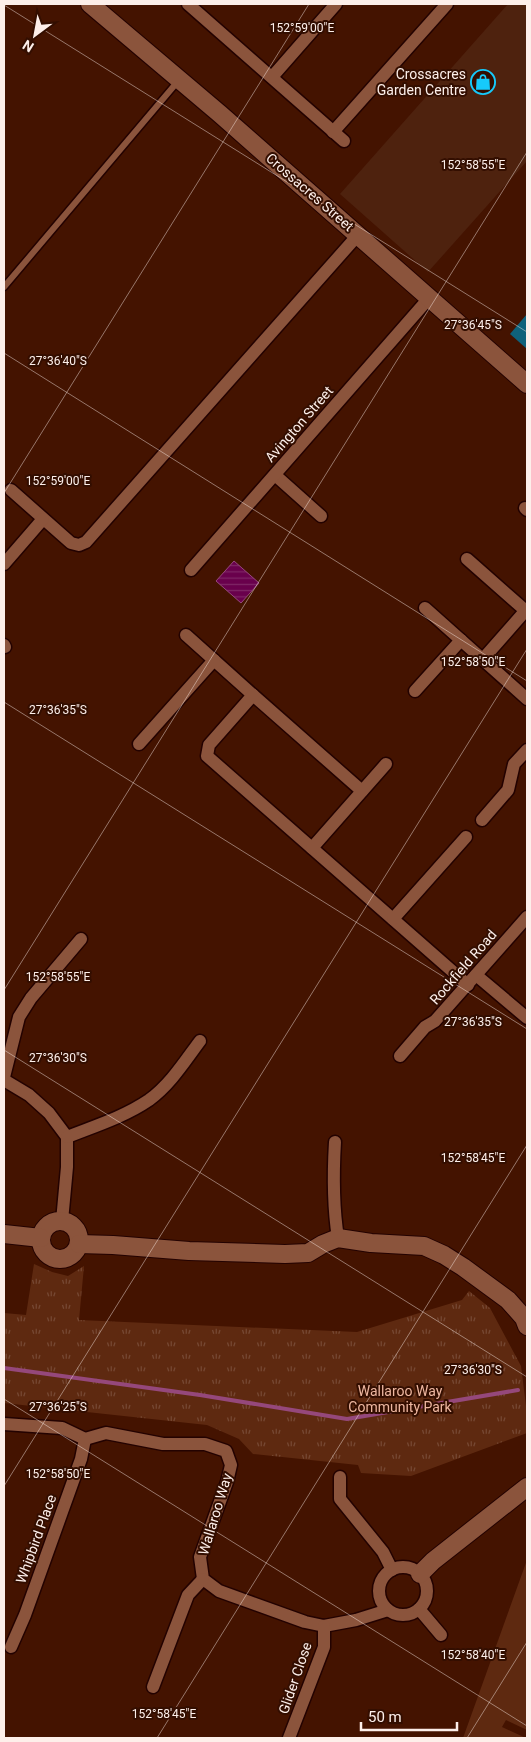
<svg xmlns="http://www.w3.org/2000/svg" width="531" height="1742" font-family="Roboto,sans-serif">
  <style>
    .built { fill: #4e220e }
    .green { fill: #5e2910 }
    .park { fill: url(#park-tufts) }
    .water { fill: url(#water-rules); stroke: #95487b }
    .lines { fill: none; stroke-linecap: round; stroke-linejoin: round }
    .stream { stroke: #95487b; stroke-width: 4 }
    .building { fill: #0f627b }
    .lane-casing { stroke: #230200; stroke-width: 9 }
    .street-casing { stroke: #230200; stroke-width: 15 }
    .secondary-casing { stroke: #230200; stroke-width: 20 }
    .lane { stroke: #8b543c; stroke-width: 6 }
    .street { stroke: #8b543c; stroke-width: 12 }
    .secondary { stroke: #8b543c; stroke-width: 18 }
    .ticks { fill: none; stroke: #fdefea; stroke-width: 1; stroke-opacity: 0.45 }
    .labels { text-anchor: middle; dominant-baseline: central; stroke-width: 4; stroke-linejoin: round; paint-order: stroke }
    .poi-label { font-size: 14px; fill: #fdefea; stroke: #330e00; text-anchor: end }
    .street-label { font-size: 14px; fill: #fdefea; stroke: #330e00 }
    .park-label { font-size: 14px; fill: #eeb7a0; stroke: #330e00 }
    .ticks-label { font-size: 12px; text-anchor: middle; fill: #fdefea; stroke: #330e00; stroke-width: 4; stroke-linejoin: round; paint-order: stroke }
  </style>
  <defs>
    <pattern id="park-tufts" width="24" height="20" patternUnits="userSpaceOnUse" patternTransform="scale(1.25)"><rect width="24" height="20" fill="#5e2910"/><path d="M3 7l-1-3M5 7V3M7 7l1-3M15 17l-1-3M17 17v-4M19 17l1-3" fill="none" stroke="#764833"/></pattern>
    <pattern id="water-rules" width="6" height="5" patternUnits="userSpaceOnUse" patternTransform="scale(1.25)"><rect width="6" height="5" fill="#69004c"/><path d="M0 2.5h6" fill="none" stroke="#7f2666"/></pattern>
  </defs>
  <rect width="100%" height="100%" fill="#441300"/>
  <polygon class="built" points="508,4 527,4 527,161 428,272 340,194"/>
  <polygon class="green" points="527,1560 527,1730 506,1720 502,1727 526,1738 463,1738"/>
  <polygon class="park" points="34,1264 52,1272 68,1276 84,1266 79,1320 357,1332 462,1300 469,1291 490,1308 521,1366 527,1414 527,1433 411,1476 361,1473 358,1465 253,1454 239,1439 207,1425 4,1403 4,1313 26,1315"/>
  <polygon class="water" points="234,561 259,583 241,603 216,581"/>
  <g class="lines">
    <polyline class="stream" points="4,1368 200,1395 347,1419 518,1390"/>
  </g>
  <polygon class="building" points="527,314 527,349 510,334"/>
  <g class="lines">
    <defs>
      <polyline id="lane" points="4,287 179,80"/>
      <g id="street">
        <polyline points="188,4 344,141"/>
        <polyline points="272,77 336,4"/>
        <polyline points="333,132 447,4"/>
        <polyline points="275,475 321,516"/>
        <polyline points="11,490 71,543 79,545 86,542 358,235"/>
        <polyline points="525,508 527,510"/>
        <polyline points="467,559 526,611"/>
        <polyline points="4,564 43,519"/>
        <polyline points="191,570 430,297"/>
        <polyline points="425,608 527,699"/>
        <polyline points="186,635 253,695"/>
        <polyline points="4,645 5,647"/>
        <polyline points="483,659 527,609"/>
        <polyline points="415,691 461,640"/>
        <polyline points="139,744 214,660"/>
        <polyline points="362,791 253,695 209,745 207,756 468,985"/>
        <polyline points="482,820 508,790 514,764 527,750"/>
        <polyline points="312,848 386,764"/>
        <polyline points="393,919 466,837"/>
        <polyline points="476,975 527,1018"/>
        <polyline points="400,1056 425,1027 435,1021 527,917"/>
        <polyline points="4,1077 19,1017 31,998 81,939"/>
        <polyline points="4,1080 29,1095 49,1113 67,1137 67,1167 62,1221"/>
        <path d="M67 1137C95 1126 124 1117 149 1100 170 1085 185 1061 200 1041"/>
        <path d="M335 1142C333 1175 333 1206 338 1238"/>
        <polyline points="4,1424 62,1428 85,1439 106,1433 163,1444 205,1444 226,1451 231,1465 227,1482 200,1557 203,1579 219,1591 305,1622 324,1626 356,1620 388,1610"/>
        <polyline points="340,1477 340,1499 383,1552 392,1570"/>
        <circle cx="403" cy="1591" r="24"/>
        <polyline points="419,1609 441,1635"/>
        <polyline points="11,1647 25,1615 81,1459 85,1439"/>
        <polyline points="153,1687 188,1595 203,1579"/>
        <polyline points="289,1738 324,1647 324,1626"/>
      </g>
      <g id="secondary">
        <polyline points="90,4 220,114 527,384"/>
        <circle cx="60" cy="1240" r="19"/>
        <polyline points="4,1234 41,1238"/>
        <polyline points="79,1244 113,1245 189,1251 285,1254 308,1253 323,1244 338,1238 371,1243 424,1246 444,1255 463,1267 508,1300 524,1318 527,1326"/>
        <polyline points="420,1574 433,1561 527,1487"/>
      </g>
    </defs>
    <use href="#lane" class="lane-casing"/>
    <use href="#street" class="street-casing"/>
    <use href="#secondary" class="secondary-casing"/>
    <use href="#lane" class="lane"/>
    <use href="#street" class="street"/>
    <use href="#secondary" class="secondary"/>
  </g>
  <path class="ticks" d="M4 5 527 332M4 353 527 681M4 493 309 4M4 702 527 1029M4 990 527 152M4 1050 527 1377M4 1399 527 1726M4 1486 527 649M157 1738 527 1145M467 1738 527 1642"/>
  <defs>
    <symbol id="shop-ring" viewBox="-11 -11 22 22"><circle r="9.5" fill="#330e00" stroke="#16cafb" stroke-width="1.5"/><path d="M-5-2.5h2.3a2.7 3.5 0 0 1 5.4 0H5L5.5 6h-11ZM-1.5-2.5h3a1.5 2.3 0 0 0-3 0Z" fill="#16cafb"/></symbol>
  </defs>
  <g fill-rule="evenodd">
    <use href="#shop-ring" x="469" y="68" width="28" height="28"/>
  </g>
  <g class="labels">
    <g class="poi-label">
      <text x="466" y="74">Crossacres<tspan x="466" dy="16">Garden Centre</tspan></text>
    </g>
    <g class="street-label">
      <text transform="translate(310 192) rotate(41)">Crossacres Street</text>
      <text transform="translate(299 424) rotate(-49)">Avington Street</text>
      <text transform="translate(463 967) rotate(-49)">Rockfield Road</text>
      <text transform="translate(215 1514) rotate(-73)">Wallaroo Way</text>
      <text transform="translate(36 1539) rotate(-70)">Whipbird Place</text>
      <text transform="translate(295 1678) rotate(-71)">Glider Close</text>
    </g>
    <g class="park-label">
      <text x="400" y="1391">Wallaroo Way<tspan x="400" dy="16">Community Park</tspan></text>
    </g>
  </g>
  <g class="ticks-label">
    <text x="302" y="32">152°59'00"E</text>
    <text x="473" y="169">152°58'55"E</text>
    <text x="473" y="329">27°36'45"S</text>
    <text x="58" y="365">27°36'40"S</text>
    <text x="58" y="485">152°59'00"E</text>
    <text x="473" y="666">152°58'50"E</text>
    <text x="58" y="714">27°36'35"S</text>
    <text x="58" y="981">152°58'55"E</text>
    <text x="473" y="1026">27°36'35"S</text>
    <text x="58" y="1062">27°36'30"S</text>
    <text x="473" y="1162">152°58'45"E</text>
    <text x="473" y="1374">27°36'30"S</text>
    <text x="58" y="1411">27°36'25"S</text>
    <text x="58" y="1478">152°58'50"E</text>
    <text x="473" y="1659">152°58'40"E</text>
    <text x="164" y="1718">152°58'45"E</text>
  </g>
  <rect width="531" height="1742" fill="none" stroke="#fdefea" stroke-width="10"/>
  <g transform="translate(35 35) rotate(212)" stroke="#330e00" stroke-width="4" paint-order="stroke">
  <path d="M0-4L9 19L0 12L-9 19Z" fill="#fdefea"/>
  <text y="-8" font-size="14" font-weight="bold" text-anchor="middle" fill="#fdefea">N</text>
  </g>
  <path d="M361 1722v8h96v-8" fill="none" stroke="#fdefea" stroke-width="2.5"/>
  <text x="368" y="1722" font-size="15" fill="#fdefea" stroke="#330e00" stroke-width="4" paint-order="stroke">50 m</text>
</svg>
